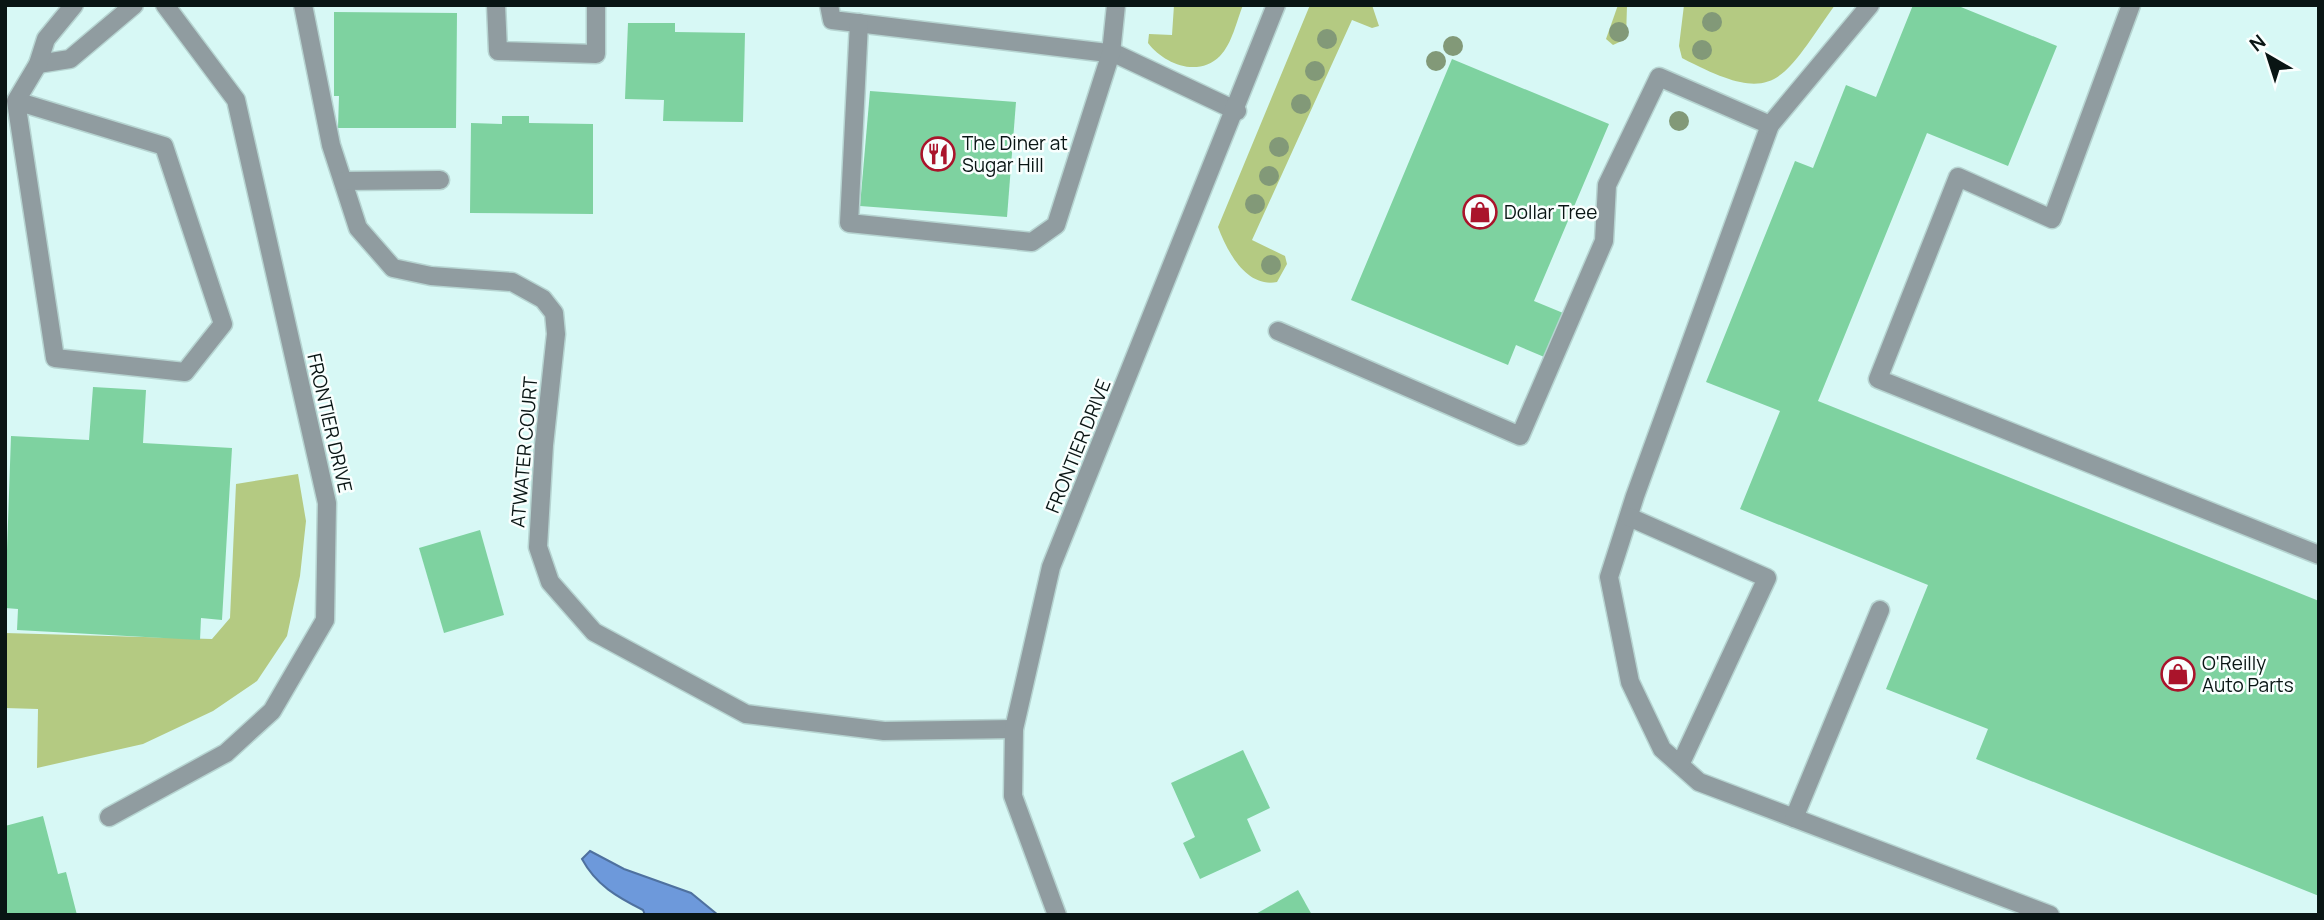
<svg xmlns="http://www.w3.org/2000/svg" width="2324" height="920" font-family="Manrope,sans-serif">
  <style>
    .green { fill: #b4ca82 }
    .water { fill: #6d99db; stroke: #4f719f; stroke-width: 2 }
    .building { fill: #7ed2a0 }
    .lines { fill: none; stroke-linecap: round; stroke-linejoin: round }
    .minor-casing { stroke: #b6d4d1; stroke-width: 21 }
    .minor { stroke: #909ca0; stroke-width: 18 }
    .tree { fill: #829978 }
    .labels { text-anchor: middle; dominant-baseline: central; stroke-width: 5; stroke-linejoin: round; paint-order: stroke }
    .poi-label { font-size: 19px; fill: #091514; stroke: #f9fffe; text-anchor: start }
    .street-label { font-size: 19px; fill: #091514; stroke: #f9fffe }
  </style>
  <rect width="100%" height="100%" fill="#d7f8f5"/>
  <g class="green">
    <path d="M1174 5H1243C1237 20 1232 44 1220 56 1198 78 1164 64 1148 43L1149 34 1172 35Z"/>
    <path d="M1310 5H1372L1379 26 1372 28 1352 20 1252 240 1285 256 1287 264 1277 282C1246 288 1227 251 1218 227Z"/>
    <polygon points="1618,5 1627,5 1626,39 1613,45 1606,39"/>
    <path d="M1684 5H1835C1780 82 1777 108 1682 58L1679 46Z"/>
    <polygon points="298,474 306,521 300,576 287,636 257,681 213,711 143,744 37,768 38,709 5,708 5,633 212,639 230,618 236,484"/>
  </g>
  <path class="water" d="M590 851 624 869 691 893 718 915H645L643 910C617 897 596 885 582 859Z"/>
  <g class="building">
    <polygon points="1913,5 1956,5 2057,46 2008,166 1927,133 1818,401 2319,601 2319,896 1976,759 1988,729 1886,689 1928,585 1740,509 1780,411 1706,382 1795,161 1813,168 1846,85 1876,97"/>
    <polygon points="334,12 457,13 456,128 338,128 339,96 334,96"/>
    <polygon points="628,23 675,23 675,32 745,33 743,122 663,121 664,100 625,99"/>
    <polygon points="1452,59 1609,124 1534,301 1568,315 1549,359 1516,345 1508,365 1351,300"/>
    <polygon points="870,91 1016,102 1007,217 860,206"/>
    <polygon points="502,116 529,116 529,123 593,124 593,214 470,213 471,123 502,124"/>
    <polygon points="93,387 146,390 143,443 232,448 222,620 201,618 200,640 17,630 18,609 5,608 11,436 89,440"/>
    <polygon points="480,530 504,615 444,633 419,548"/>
    <polygon points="1243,750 1270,808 1247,819 1261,851 1200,879 1183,843 1195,837 1171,783"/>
    <polygon points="43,816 58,874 66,872 77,915 5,915 5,826"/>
    <polygon points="1298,890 1312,915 1254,915"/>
  </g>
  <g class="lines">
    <defs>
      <g id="minor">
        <polyline points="303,5 331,145 358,228 393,268 431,276 512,282 543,299 554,313 556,334 544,445 538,547 550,582 594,632 746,714 884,731 1014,729"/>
        <polyline points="496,5 498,51 596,54 596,5"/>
        <polyline points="829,5 832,20 1116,54 1237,111"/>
        <polyline points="2131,5 2052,219 1958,177 1878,379 2319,555"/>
        <polyline points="859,23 849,223 1032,242 1056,225 1111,53 1116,5"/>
        <polyline points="38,64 70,59 134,5"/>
        <polyline points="16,101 164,146 223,324 185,372 55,358 16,101 38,64 46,39 74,5"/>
        <polyline points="1770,125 1635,496 1609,577 1630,682 1662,749 1699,782 2050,915"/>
        <polyline points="343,181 440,180"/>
        <polyline points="1278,331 1520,436 1604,241 1607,185 1659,77 1770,125 1870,5"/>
        <polyline points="1629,517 1767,578 1680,765"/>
        <polyline points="109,817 226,753 272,711 325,620 327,503 236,100 165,5"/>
        <polyline points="1794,818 1880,610"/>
        <polyline points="1057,915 1013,796 1014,729 1051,567 1276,5"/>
      </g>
    </defs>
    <use href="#minor" class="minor-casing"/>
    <use href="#minor" class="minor"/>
  </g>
  <g class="tree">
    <circle cx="1712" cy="22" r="10"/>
    <circle cx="1619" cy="32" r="10"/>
    <circle cx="1327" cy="39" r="10"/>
    <circle cx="1453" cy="46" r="10"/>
    <circle cx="1702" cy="50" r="10"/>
    <circle cx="1436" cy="61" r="10"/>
    <circle cx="1315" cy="71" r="10"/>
    <circle cx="1301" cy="104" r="10"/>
    <circle cx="1679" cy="121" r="10"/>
    <circle cx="1279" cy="147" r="10"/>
    <circle cx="1269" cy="176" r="10"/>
    <circle cx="1255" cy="204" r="10"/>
    <circle cx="1271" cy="265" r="10"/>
  </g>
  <defs>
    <symbol id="restaurant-ring" viewBox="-11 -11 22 22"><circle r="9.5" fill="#f9fffe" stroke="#aa142b" stroke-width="1.5"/><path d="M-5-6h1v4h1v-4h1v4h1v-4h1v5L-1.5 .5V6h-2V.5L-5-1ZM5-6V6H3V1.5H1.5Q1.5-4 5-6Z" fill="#aa142b"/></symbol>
    <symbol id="shop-ring" viewBox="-11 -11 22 22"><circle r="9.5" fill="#f9fffe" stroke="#aa142b" stroke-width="1.5"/><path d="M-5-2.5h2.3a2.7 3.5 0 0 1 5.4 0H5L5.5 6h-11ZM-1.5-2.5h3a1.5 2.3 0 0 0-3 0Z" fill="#aa142b"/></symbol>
  </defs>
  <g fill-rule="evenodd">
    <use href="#restaurant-ring" x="919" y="135" width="38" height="38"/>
    <use href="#shop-ring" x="1461" y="193" width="38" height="38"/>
    <use href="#shop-ring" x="2159" y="655" width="38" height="38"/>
  </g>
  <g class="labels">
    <g class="poi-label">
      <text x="962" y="143">The Diner at<tspan x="962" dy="22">Sugar Hill</tspan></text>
      <text x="1504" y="212">Dollar Tree</text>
      <text x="2202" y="663">O'Reilly<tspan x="2202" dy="22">Auto Parts</tspan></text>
    </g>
    <g class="street-label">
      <text transform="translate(330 423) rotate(77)">FRONTIER DRIVE</text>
      <text transform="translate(1078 446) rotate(-68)">FRONTIER DRIVE</text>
      <text transform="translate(524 452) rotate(-85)">ATWATER COURT</text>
    </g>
  </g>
  <rect width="2324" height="920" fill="none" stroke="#091514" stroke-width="14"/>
  <g transform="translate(2268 56) rotate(321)" stroke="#f9fffe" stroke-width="5" paint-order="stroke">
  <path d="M0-5L12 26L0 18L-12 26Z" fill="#091514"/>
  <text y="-10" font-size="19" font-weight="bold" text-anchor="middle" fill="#091514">N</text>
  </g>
</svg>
